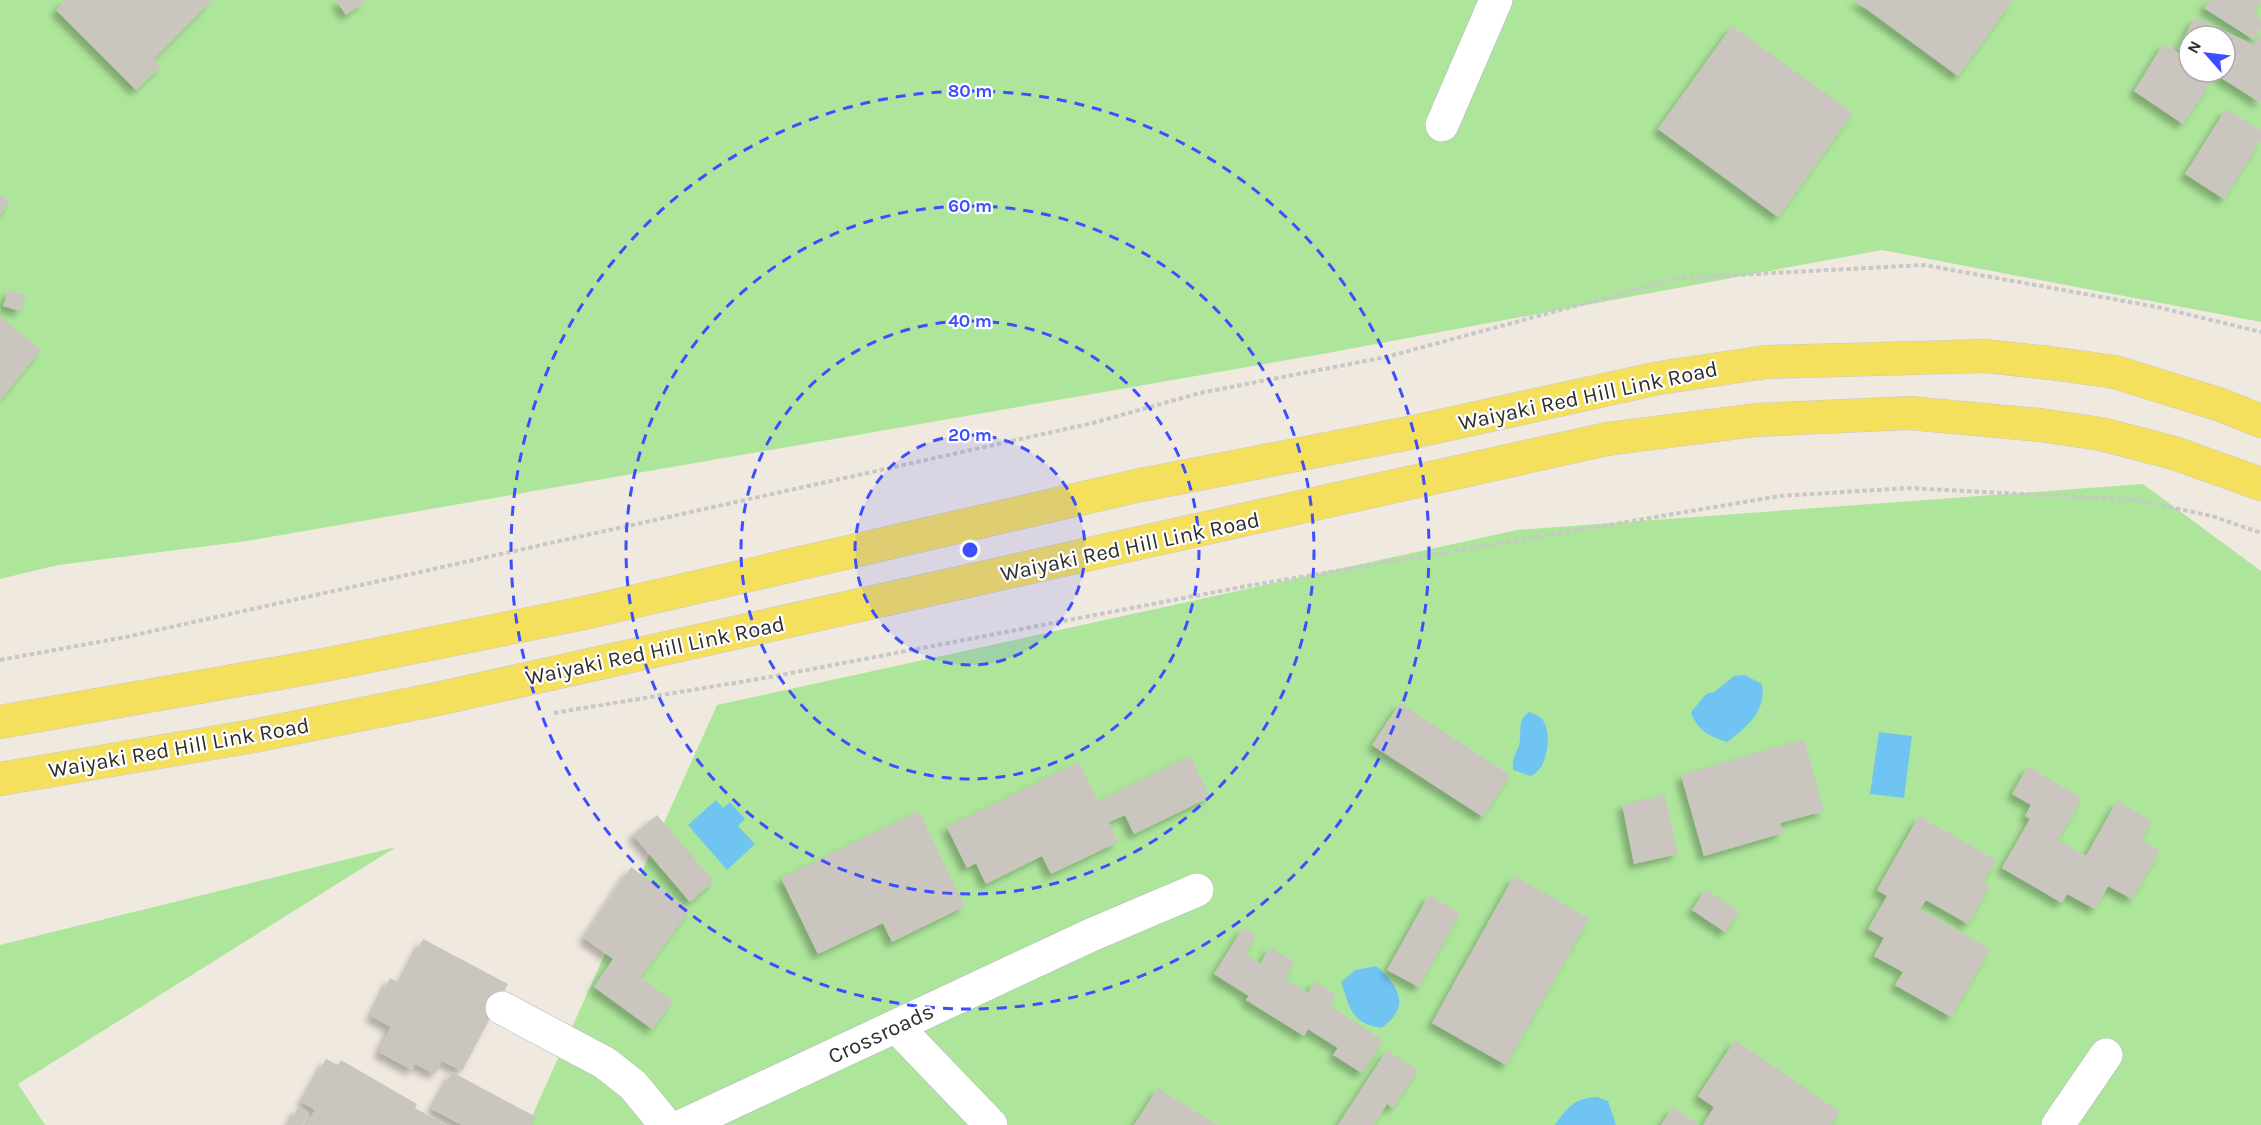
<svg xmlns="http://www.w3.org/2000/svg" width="2261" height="1125" font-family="Karla,sans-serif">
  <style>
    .green { fill: #ade69b; fill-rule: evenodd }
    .water { fill: #70c4f2 }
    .building { fill: #cac6bf; filter: url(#shadow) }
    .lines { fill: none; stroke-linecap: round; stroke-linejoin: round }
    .minor-casing { stroke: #b3b4c1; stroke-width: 34 }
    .major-casing { stroke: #c8c8c8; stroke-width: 34 }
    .path { stroke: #c8c8c8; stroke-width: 4; stroke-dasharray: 4.5 3; stroke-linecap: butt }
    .minor { stroke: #fff; stroke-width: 33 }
    .major { stroke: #f5e05e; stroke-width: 33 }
    .ring { fill: none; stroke: #3c4eff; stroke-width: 3; stroke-dasharray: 10 8 }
    .labels { text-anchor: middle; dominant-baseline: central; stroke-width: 4.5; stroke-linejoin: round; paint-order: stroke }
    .street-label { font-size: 22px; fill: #2d2d2d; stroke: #fff }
    .centre { fill: #3c4eff; stroke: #fff; stroke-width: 3 }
    .ring-label { font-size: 18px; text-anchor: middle; font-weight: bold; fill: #3c4eff; stroke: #fff; stroke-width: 4.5; stroke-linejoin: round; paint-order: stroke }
  </style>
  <defs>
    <filter id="shadow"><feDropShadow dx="-5.5" dy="5.5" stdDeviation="3" flood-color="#0004"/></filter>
  </defs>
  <rect width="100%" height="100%" fill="#efe9df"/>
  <g class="green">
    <path d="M0 0H2261V322L1882 250 1322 354 247 541 58 565 0 579ZM2189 36H2225V72H2189Z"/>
    <polygon points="2143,484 2261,571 2261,1125 528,1125 717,705 1517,530"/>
    <polygon points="396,847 18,1084 45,1125 0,1125 0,945"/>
  </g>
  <g class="water">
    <path d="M1745 675 1762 684C1767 711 1747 727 1727 742 1710 736 1697 731 1691 712L1706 694 1714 692 1734 676Z"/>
    <path d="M1529 712C1533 714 1539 715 1542 719 1553 733 1548 769 1531 776L1513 770C1511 754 1520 751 1520 738 1521 726 1518 720 1529 712Z"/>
    <polygon points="1879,732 1912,736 1904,798 1870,794"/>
    <polygon points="716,800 723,808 730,802 745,819 738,826 755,844 727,870 688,825"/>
    <path d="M1376 966C1399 986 1412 1007 1381 1028 1350 1023 1350 1007 1341 982L1355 970Z"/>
    <path d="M1597 1097 1608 1101 1616 1125H1555C1567 1107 1575 1098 1597 1097Z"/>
  </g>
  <g class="building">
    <polygon points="66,0 212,0 154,59 161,66 136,90 56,10"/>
    <polygon points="336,0 367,0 346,15"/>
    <polygon points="1854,0 2013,0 1958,76"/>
    <polygon points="2210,0 2261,0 2255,14 2261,19 2261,28 2254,40 2204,8"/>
    <polygon points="2195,17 2254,45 2261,36 2261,103 2212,72 2225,72 2225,36 2189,36 2189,56 2178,49"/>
    <polygon points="1732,26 1853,113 1778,217 1658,129"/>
    <polygon points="2164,43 2189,61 2189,72 2202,72 2211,82 2183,124 2134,91"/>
    <polygon points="2226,109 2261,130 2261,140 2224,199 2185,174"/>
    <polygon points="0,194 10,203 0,214"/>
    <polygon points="9,290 26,296 20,311 3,306"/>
    <polygon points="0,316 41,350 0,400"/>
    <polygon points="1400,703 1510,775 1483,817 1372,745"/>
    <polygon points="1804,739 1824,811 1780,823 1783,833 1704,856 1681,775"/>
    <polygon points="1190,756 1210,797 1134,834 1125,815 1109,822 1118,842 1051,874 1042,856 986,884 976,863 967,868 947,827 1079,762 1098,801"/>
    <polygon points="2028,766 2082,798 2058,840 2086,856 2117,801 2152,821 2141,840 2160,850 2132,899 2108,886 2095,909 2067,894 2062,903 2002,868 2030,819 2025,816 2031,805 2012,794"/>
    <polygon points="1665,795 1678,854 1634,864 1622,804"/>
    <polygon points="919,811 965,906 892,942 883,923 818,954 781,878"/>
    <polygon points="657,815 714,881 690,902 633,835"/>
    <polygon points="1919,816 1996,860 1983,882 1990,886 1968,924 1926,900 1920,909 1990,949 1951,1017 1895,985 1903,972 1874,956 1884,938 1868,929 1887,896 1877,890"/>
    <polygon points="631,867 690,910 640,977 673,1001 652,1029 594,987 613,959 584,938"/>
    <polygon points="1514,876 1589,918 1506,1065 1432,1023"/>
    <polygon points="1706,889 1739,911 1725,932 1692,910"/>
    <polygon points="1429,895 1460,913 1419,987 1387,970"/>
    <polygon points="1243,928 1256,935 1245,954 1260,964 1270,947 1294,962 1284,978 1308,993 1315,981 1336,995 1330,1006 1383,1040 1362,1073 1333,1055 1338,1048 1308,1029 1304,1036 1246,1000 1249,996 1214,974"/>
    <polygon points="423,939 508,984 462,1071 442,1061 435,1074 415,1064 412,1070 379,1052 391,1027 371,1016 390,978 400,983"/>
    <polygon points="1735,1040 1840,1112 1831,1125 1703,1125 1714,1107 1698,1096"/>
    <polygon points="1387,1050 1418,1070 1393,1108 1387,1104 1374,1125 1338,1125"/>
    <polygon points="326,1059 338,1065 341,1060 417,1104 415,1108 446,1125 307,1125 315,1110 302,1102"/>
    <polygon points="452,1072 536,1117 531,1125 462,1125 432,1109"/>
    <polygon points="1158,1088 1218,1125 1134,1125"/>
    <polygon points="298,1107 309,1113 303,1125 289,1125"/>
    <polygon points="1673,1107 1699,1125 1661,1125"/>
  </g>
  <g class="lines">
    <defs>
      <g id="minor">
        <polyline points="1442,125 1496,0"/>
        <polyline points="502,1008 605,1063 633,1085 666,1125"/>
        <polyline points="896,1026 991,1125"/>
        <polyline points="684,1125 1091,935 1197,890"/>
        <polyline points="2058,1125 2106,1055"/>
      </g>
      <g id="major">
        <polyline points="0,722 319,666 584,613 1136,486 1404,434 1659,378 1766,362 1985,356 2050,363 2115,372 2221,405 2261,421"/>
        <polyline points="0,779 253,736 437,699 1607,439 1756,420 1909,413 2040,425 2101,434 2174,453 2261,484"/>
      </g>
    </defs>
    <use href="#minor" class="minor-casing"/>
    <use href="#major" class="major-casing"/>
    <g class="path">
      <polyline points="0,660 126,637 1093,423 1200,393 1386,357 1679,278 1924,265 2157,307 2261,332"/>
      <polyline points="554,713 770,677 1247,586 1780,496 1908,488 2136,500 2212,516 2261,533"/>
    </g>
    <use href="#minor" class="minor"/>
    <use href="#major" class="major"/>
  </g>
  <circle cx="970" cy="550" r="115" fill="#3c4eff" fill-opacity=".12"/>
  <g class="ring">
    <circle cx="970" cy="550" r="115"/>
    <circle cx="970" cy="550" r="229"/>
    <circle cx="970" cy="550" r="344"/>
    <circle cx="970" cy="550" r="459"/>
  </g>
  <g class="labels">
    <g class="street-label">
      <text transform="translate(1588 396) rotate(-12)">Waiyaki Red Hill Link Road</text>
      <text transform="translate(1130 547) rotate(-12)">Waiyaki Red Hill Link Road</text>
      <text transform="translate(655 651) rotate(-12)">Waiyaki Red Hill Link Road</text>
      <text transform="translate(179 748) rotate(-10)">Waiyaki Red Hill Link Road</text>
      <text transform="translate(881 1034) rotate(-25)">Crossroads</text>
    </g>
  </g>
  <circle cx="970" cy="550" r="9" class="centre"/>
  <g class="ring-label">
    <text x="970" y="97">80 m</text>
    <text x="970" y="212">60 m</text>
    <text x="970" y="327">40 m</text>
    <text x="970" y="441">20 m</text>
  </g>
  <g transform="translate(2207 54) rotate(298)"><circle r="28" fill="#ffffff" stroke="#ababab" stroke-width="1.5"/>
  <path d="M0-4.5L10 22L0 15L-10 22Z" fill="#3c4eff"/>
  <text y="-9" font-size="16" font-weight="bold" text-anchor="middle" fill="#2d2d2d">N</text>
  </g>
</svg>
